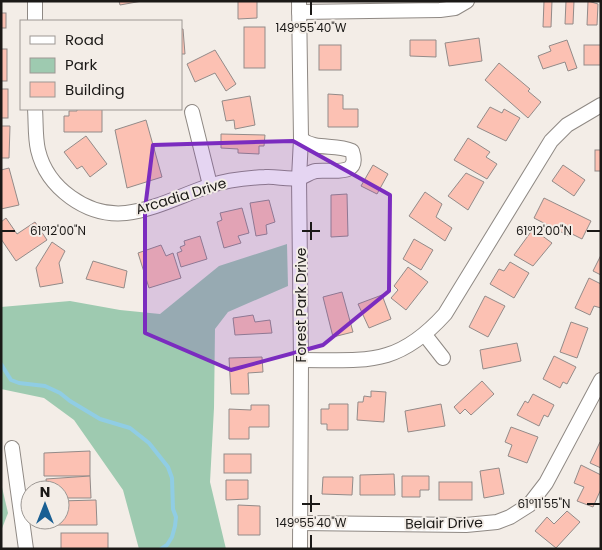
<svg xmlns="http://www.w3.org/2000/svg" width="602" height="550" font-family="Poppins,sans-serif">
  <style>
    .green { fill: #9ecab0 }
    .lines { fill: none; stroke-linecap: round; stroke-linejoin: round }
    .stream { stroke: #90cde4; stroke-width: 4 }
    .building { fill: #fcc1b3; stroke: #938b89 }
    .minor-casing { stroke: #8f8984; stroke-width: 16 }
    .minor { stroke: #fff; stroke-width: 14 }
    .marked { fill: #7b2cbf; fill-opacity: 0.2; stroke: #7b2cbf; stroke-width: 4; stroke-linejoin: round }
    .ticks { fill: none; stroke: #1b1917; stroke-width: 2 }
    .labels { text-anchor: middle; dominant-baseline: central; stroke-width: 4; stroke-linejoin: round; paint-order: stroke }
    .street-label { font-size: 14px; fill: #1b1917; stroke: #f3ede7 }
    .ticks-label { font-size: 12px; text-anchor: middle; fill: #1b1917; stroke: #f3ede7; stroke-width: 4; stroke-linejoin: round; paint-order: stroke }
  </style>
  <rect width="100%" height="100%" fill="#f3ede7"/>
  <g class="green">
    <polygon points="287,244 288,286 228,312 215,329 214,408 210,482 226,549 139,549 123,490 74,420 44,398 1,389 1,307 70,301 120,310 160,314 219,266"/>
    <polygon points="1,483 8,513 1,531"/>
  </g>
  <g class="lines">
    <polyline class="stream" points="1,364 11,380 19,383 45,386 60,393 70,401 100,419 130,428 149,443 168,467 172,478 173,509 176,517 175,526 172,537 167,545 161,549"/>
  </g>
  <g class="building">
    <polygon points="119,1 142,1 120,5"/>
    <polygon points="238,1 257,1 257,18 238,19"/>
    <polygon points="544,1 552,1 551,27 543,27"/>
    <polygon points="566,1 574,1 573,24 565,24"/>
    <polygon points="588,1 598,4 597,25 587,25"/>
    <rect x="1" y="13" width="5" height="15"/>
    <rect x="244" y="27" width="21" height="41"/>
    <polygon points="181,29 183,29 185,54 181,54"/>
    <polygon points="479,38 482,61 449,66 445,43"/>
    <polygon points="410,40 436,40 436,57 410,56"/>
    <polygon points="567,40 577,68 568,71 565,62 543,69 538,56 551,51 549,46"/>
    <rect x="319" y="45" width="22" height="25"/>
    <rect x="584" y="45" width="17" height="20"/>
    <rect x="1" y="49" width="6" height="32"/>
    <polygon points="215,50 236,84 226,91 215,73 195,82 187,64"/>
    <polygon points="499,63 530,89 528,91 541,102 528,118 485,80"/>
    <rect x="1" y="89" width="7" height="29"/>
    <polygon points="328,94 343,95 343,109 358,109 358,127 328,127"/>
    <polygon points="250,96 255,125 235,129 234,120 226,121 222,101"/>
    <polygon points="490,107 502,113 504,109 520,118 506,141 477,127"/>
    <polygon points="77,109 102,109 102,132 64,132 64,116 69,116 69,111 77,111"/>
    <polygon points="146,120 162,177 127,188 115,130"/>
    <polygon points="1,126 10,126 9,158 1,158"/>
    <polygon points="221,134 265,135 264,146 259,146 259,154 238,153 238,149 221,148"/>
    <polygon points="86,136 107,164 90,177 82,166 77,169 64,152"/>
    <polygon points="468,138 490,152 486,157 497,164 487,179 454,160"/>
    <rect x="595" y="150" width="6" height="21"/>
    <polygon points="373,165 388,174 377,194 361,186"/>
    <polygon points="563,165 585,180 574,196 552,181"/>
    <polygon points="9,168 19,205 1,209 1,170"/>
    <polygon points="466,173 484,182 468,210 448,196"/>
    <polygon points="425,192 442,204 436,217 452,228 445,241 409,216"/>
    <polygon points="347,194 348,236 331,237 331,195"/>
    <polygon points="544,198 591,221 582,239 570,233 569,236 534,218"/>
    <polygon points="269,200 275,222 266,225 267,234 256,236 250,203"/>
    <polygon points="242,208 249,233 238,236 241,243 224,248 217,222 222,220 220,213"/>
    <polygon points="6,218 17,234 35,222 47,240 16,261 1,239 1,222"/>
    <polygon points="533,229 552,243 533,266 514,255"/>
    <polygon points="200,236 207,259 181,267 177,253 182,251 180,247 185,245 184,241"/>
    <polygon points="414,239 433,250 421,270 403,259"/>
    <polygon points="52,242 65,251 59,263 63,283 40,287 36,268"/>
    <polygon points="161,245 166,256 173,253 181,278 149,288 138,253"/>
    <polygon points="601,255 601,275 593,271"/>
    <polygon points="93,261 127,271 124,288 86,279"/>
    <polygon points="510,262 529,273 514,298 490,284 499,269 504,271"/>
    <polygon points="408,267 428,282 406,310 391,298 398,290 394,286"/>
    <polygon points="589,278 601,284 601,308 594,306 590,315 575,308"/>
    <polygon points="342,292 353,332 333,337 323,297"/>
    <polygon points="382,295 391,319 369,328 358,304"/>
    <polygon points="485,296 505,306 488,337 469,327"/>
    <polygon points="253,315 255,322 270,320 272,333 235,335 233,318"/>
    <polygon points="571,322 588,328 577,358 560,352"/>
    <polygon points="517,343 521,361 483,369 480,350"/>
    <polygon points="554,356 576,367 567,384 563,382 560,388 543,379"/>
    <polygon points="262,357 263,372 248,373 249,394 231,394 229,358"/>
    <polygon points="482,381 494,394 471,415 465,409 460,414 454,407"/>
    <polygon points="371,391 386,392 384,422 357,420 358,402 363,402 364,396 371,397"/>
    <polygon points="533,394 554,405 548,417 544,415 539,426 517,415 525,401 528,403"/>
    <polygon points="329,404 348,404 348,430 327,430 327,424 321,424 321,409 329,409"/>
    <polygon points="441,404 445,426 408,432 405,411"/>
    <polygon points="251,405 269,405 269,427 249,427 249,439 229,439 229,409 251,410"/>
    <polygon points="511,427 538,437 527,463 508,456 512,445 505,442"/>
    <polygon points="600,442 601,442 601,468 590,463"/>
    <polygon points="90,451 90,476 44,476 44,453"/>
    <rect x="224" y="454" width="27" height="19"/>
    <polygon points="581,465 601,475 601,489 593,507 577,501 584,487 574,483"/>
    <polygon points="499,468 504,494 484,498 480,471"/>
    <polygon points="394,474 395,495 360,495 360,475"/>
    <polygon points="90,476 91,498 60,498 60,490 47,490 46,479"/>
    <polygon points="402,476 429,476 429,490 420,490 420,497 402,497"/>
    <polygon points="323,477 353,477 352,495 322,494"/>
    <polygon points="226,480 248,480 248,499 226,500"/>
    <rect x="439" y="482" width="33" height="18"/>
    <polygon points="96,500 97,525 48,525 48,520 60,520 60,501"/>
    <polygon points="238,505 260,506 260,535 238,535"/>
    <polygon points="567,511 580,522 556,548 535,531 547,517 554,524"/>
    <rect x="61" y="533" width="47" height="16"/>
  </g>
  <g class="lines">
    <defs>
      <g id="minor">
        <polyline points="35,1 35,21"/>
        <polyline points="299,1 301,139 299,178 301,360 300,549"/>
        <polyline points="299,12 440,10 455,8 467,1"/>
        <path d="M35 109C36 122 35 137 38 150 47 188 87 217 126 213 154 210 182 195 209 186 227 180 246 178 265 177 276 176 288 180 299 178 305 177 309 172 316 171 331 169 361 178 352 151 335 143 316 151 301 139"/>
        <polyline points="192,112 210,185"/>
        <polyline points="425,335 443,358"/>
        <path d="M301 360C367 360 397 367 445 314L551 141 567 125 601 105"/>
        <polyline points="12,448 26,549"/>
        <polyline points="300,523 466,525 497,522 510,517 529,505 546,483 601,380"/>
      </g>
    </defs>
    <use href="#minor" class="minor-casing"/>
    <use href="#minor" class="minor"/>
  </g>
  <path class="marked" d="M293 141 390 195 389 291 323 345 231 370 145 333V209L153 145Z"/>
  <path class="ticks" d="M311 2V15M311 222V240M2 231H15M302 231H320M587 231H600M311 495V512M302 504H320M587 504H600M311 535V548"/>
  <g class="labels">
    <g class="street-label">
      <text transform="translate(181 196) rotate(-17)">Arcadia Drive</text>
      <text transform="translate(301 305) rotate(-90)">Forest Park Drive</text>
      <text transform="translate(444 523) rotate(-1)">Belair Drive</text>
    </g>
  </g>
  <g class="ticks-label">
    <text x="311" y="32">149°55'40"W</text>
    <text x="58" y="235">61°12'00"N</text>
    <text x="544" y="235">61°12'00"N</text>
    <text x="544" y="508">61°11'55"N</text>
    <text x="311" y="527">149°55'40"W</text>
  </g>
  <rect width="602" height="550" fill="none" stroke="#1b1917" stroke-width="5"/>
  <rect x="20" y="20" width="162" height="90" fill="#f3ede7" stroke="#9d9894"/>
  <rect x="30" y="36" width="25" height="8" fill="#ffffff" stroke="#9d9894"/>
  <text x="65" y="45" font-size="15" fill="#1b1917">Road</text>
  <rect x="30" y="58" width="25" height="15" fill="#9ecab0" stroke="#9d9894"/>
  <text x="65" y="70" font-size="15" fill="#1b1917">Park</text>
  <rect x="30" y="82" width="25" height="15" fill="#fcc1b3" stroke="#9d9894"/>
  <text x="65" y="95" font-size="15" fill="#1b1917">Building</text>
  <g transform="translate(45 505)"><circle r="24" fill="#f3ede7" stroke="#9d9894"/>
  <path d="M0-4L9 19L0 12L-9 19Z" fill="#195f93"/>
  <text y="-8" font-size="14" font-weight="bold" text-anchor="middle" fill="#1b1917">N</text>
  </g>
</svg>
